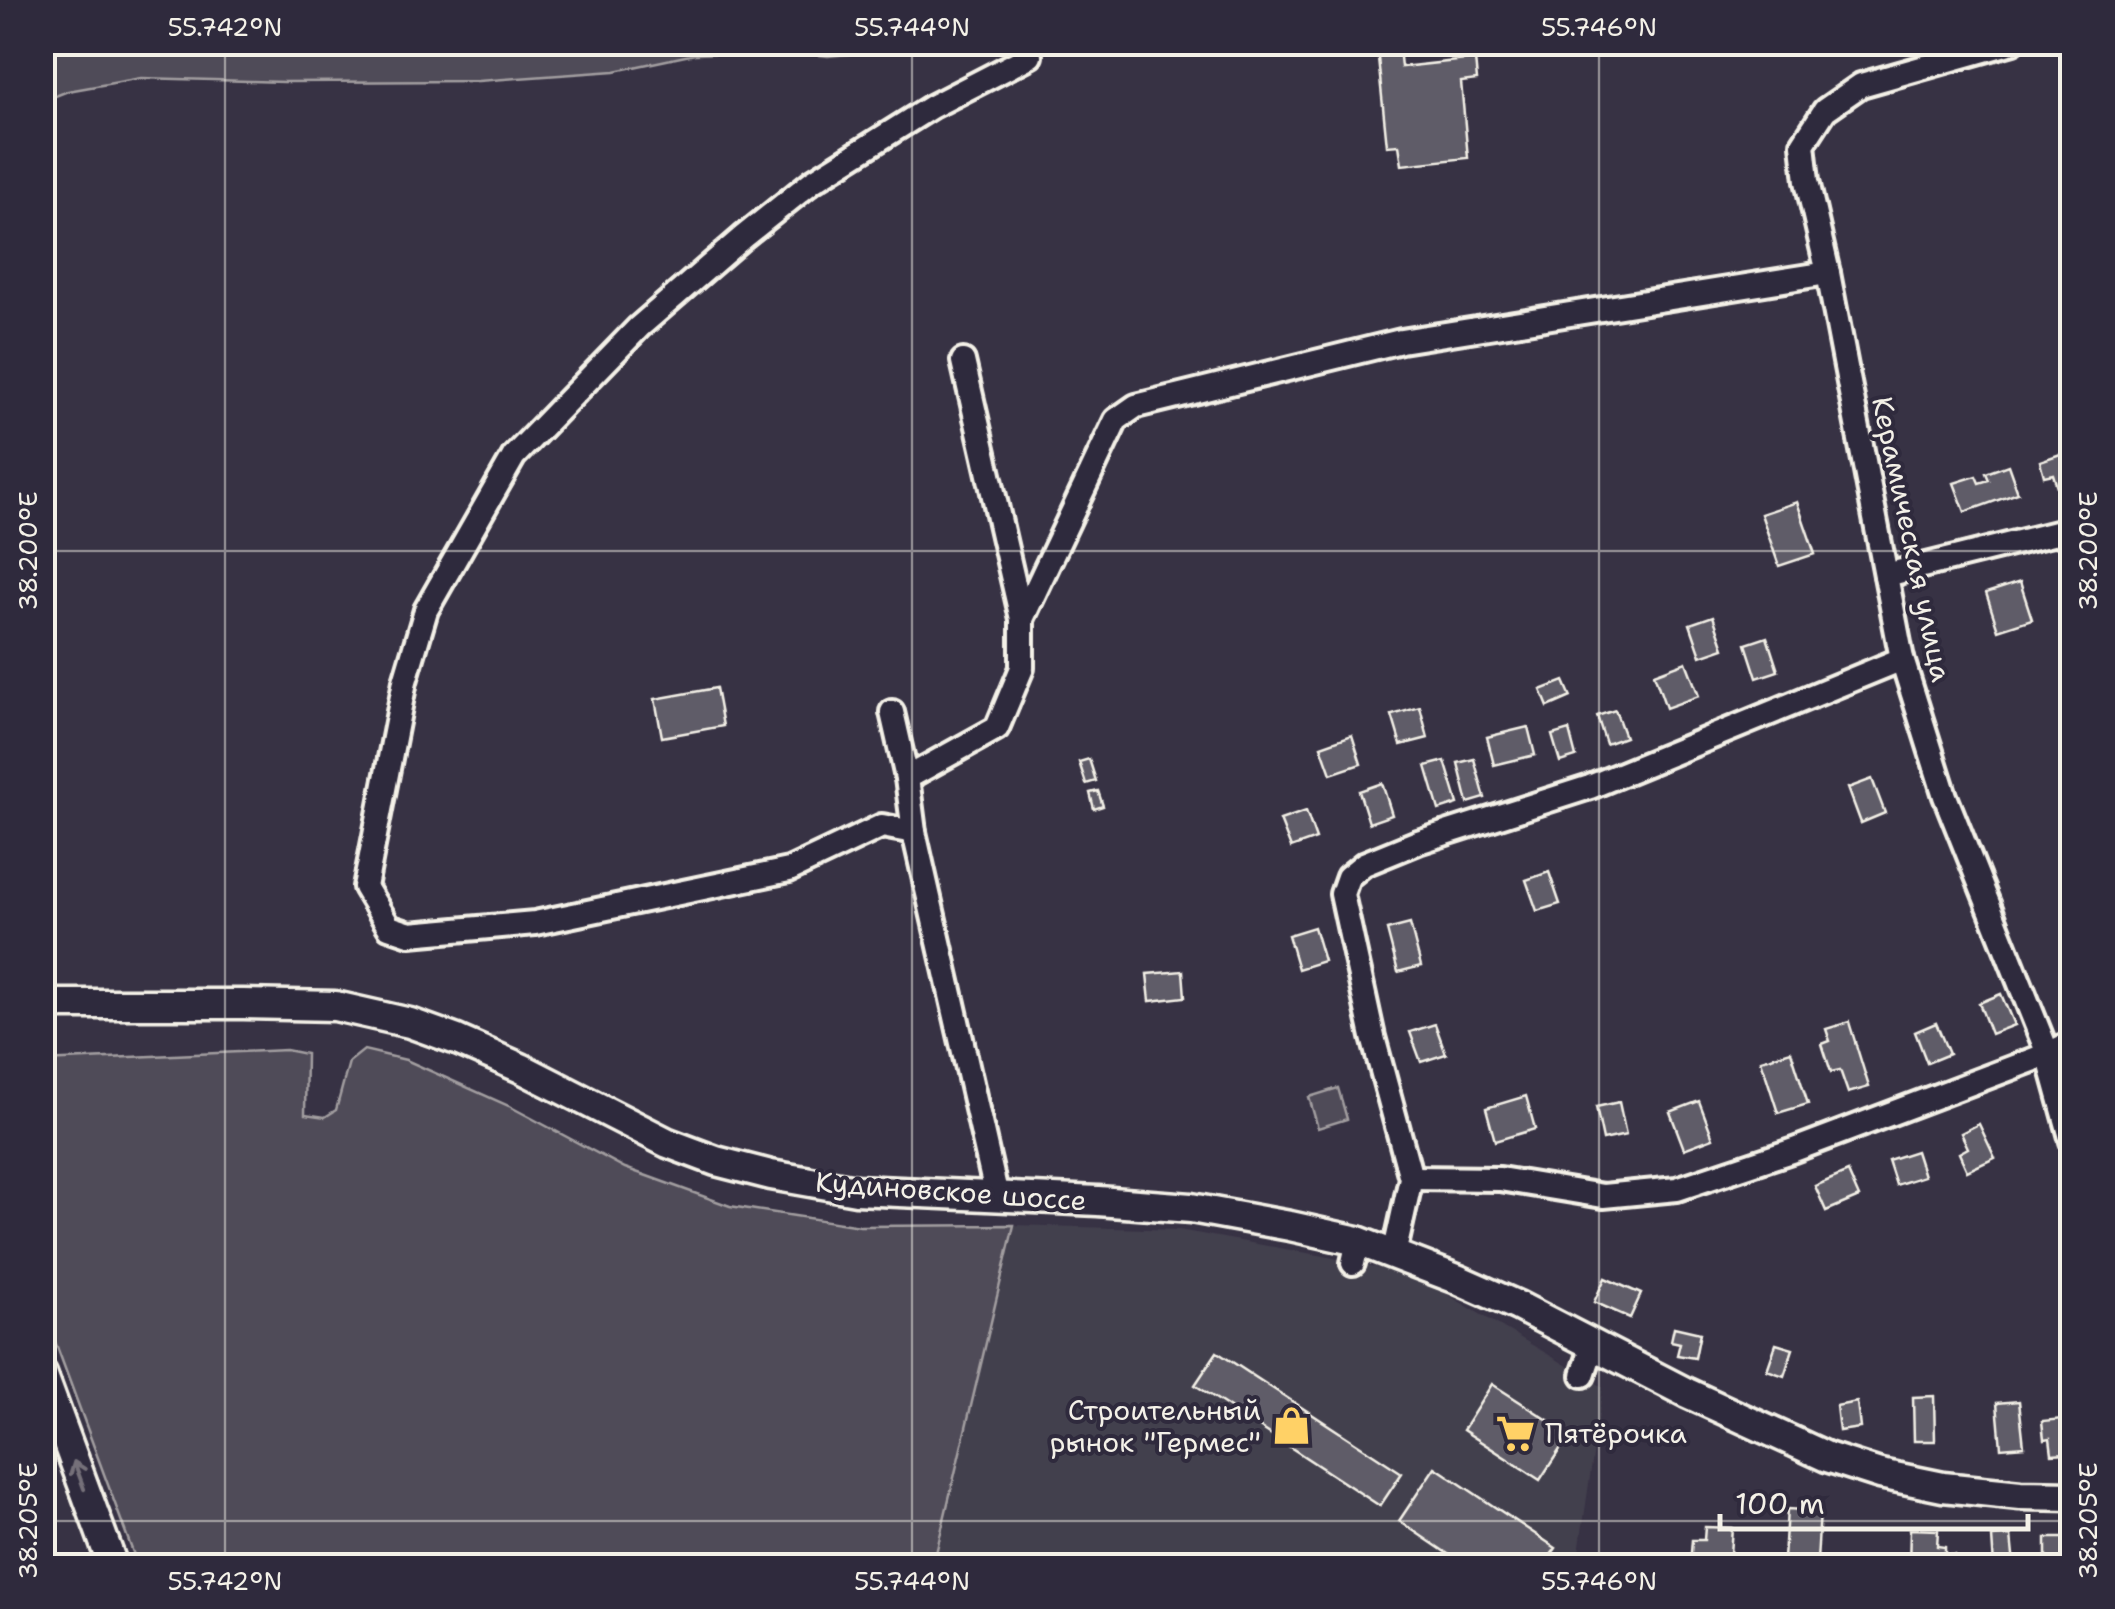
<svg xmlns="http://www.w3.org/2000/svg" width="2115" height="1609" font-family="'Shantell Sans',sans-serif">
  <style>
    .built { fill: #433f4e }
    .green { fill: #504b59; stroke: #a29ea0; stroke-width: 2.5 }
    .building { fill: #5f5c67; stroke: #f4f1e8; stroke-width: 2.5 }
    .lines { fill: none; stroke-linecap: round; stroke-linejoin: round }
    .minor-casing { stroke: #f4f1e8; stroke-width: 30 }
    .major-casing { stroke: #f4f1e8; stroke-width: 35 }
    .minor { stroke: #2f2a3d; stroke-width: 22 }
    .major { stroke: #2f2a3d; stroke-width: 28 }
    .oneway { stroke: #747079 }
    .ticks { fill: none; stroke: #f4f1e8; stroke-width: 2.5; stroke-opacity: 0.45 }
    .labels { text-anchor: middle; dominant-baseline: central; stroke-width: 8; stroke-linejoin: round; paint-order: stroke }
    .street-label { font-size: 28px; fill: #f4f1e8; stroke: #2f2a3d }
    .poi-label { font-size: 28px; fill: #f4f1e8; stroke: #2f2a3d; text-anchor: end }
    .neatline { fill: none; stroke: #f4f1e8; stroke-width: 4 }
    .ticks-label { font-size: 25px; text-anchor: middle; fill: #f4f1e8 }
  </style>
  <rect width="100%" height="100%" fill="#373244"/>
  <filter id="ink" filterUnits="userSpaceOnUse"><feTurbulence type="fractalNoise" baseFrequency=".01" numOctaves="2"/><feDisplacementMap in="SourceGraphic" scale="20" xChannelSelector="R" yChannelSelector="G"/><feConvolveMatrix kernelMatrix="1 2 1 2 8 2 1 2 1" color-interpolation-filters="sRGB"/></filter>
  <g filter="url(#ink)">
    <polygon class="built" points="1014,1225 1179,1230 1324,1256 1416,1276 1603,1387 1577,1566 933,1566"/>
    <g class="green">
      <polygon points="43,42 965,42 965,43 828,56 784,51 695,54 615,71 478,81 284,82 141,78 68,91 43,101"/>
      <polygon points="286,1050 306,1054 305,1114 325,1117 336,1110 349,1062 364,1050 406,1060 509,1106 625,1168 730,1206 860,1226 1014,1225 933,1566 138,1566 43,1309 43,1061"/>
      <polygon points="1338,1088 1347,1119 1318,1128 1309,1097"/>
    </g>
    <g class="building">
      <polygon points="1399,47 1401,67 1475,59 1477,80 1461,82 1468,158 1402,165 1399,145 1387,146 1377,48"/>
      <polygon points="2072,96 2072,135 2063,98"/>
      <polygon points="2072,450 2072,492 2060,496 2053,474 2044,476 2040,461"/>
      <polygon points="2008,465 2018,493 1965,512 1954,483 1976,476 1979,483 1989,480 1986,473"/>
      <polygon points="1797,502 1815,554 1779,566 1761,514"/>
      <polygon points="2020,582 2032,619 1998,630 1986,593"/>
      <polygon points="1713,616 1724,648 1701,656 1690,624"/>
      <polygon points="1767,637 1778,671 1757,678 1746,644"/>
      <polygon points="1686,662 1699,696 1666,708 1654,674"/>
      <polygon points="1564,681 1571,697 1548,707 1541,690"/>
      <polygon points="716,688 723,726 662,737 655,699"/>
      <polygon points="1420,707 1428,738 1401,745 1392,715"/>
      <polygon points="1615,710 1625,737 1606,744 1597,716"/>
      <polygon points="1528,727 1535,755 1494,765 1487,737"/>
      <polygon points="1569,730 1576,757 1560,762 1552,735"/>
      <polygon points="1352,735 1361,764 1331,774 1321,746"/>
      <polygon points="1089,759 1096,781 1086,784 1079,762"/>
      <polygon points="1474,759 1485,798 1468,803 1458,763"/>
      <polygon points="1445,761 1458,804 1439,810 1426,766"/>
      <polygon points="1872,779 1885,813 1861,823 1848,788"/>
      <polygon points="1382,783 1392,815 1369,823 1359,791"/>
      <polygon points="1098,791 1103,806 1094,809 1090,793"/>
      <polygon points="1306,811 1316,839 1291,848 1280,820"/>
      <polygon points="1549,872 1560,904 1537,911 1526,880"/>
      <polygon points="1410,924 1421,966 1398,972 1387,930"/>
      <polygon points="1314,927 1324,961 1298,969 1288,935"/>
      <polygon points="1183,971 1185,997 1150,1001 1147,974"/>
      <polygon points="2001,994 2014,1025 1991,1034 1979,1003"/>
      <polygon points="1849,1022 1869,1087 1848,1093 1840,1070 1831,1072 1822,1044 1830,1041 1826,1029"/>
      <polygon points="1936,1023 1949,1054 1927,1063 1915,1032"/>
      <polygon points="1435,1024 1446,1054 1421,1062 1410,1032"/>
      <polygon points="1791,1051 1808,1104 1778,1113 1761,1060"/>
      <polygon points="1526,1096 1535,1129 1495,1141 1486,1108"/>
      <polygon points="1699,1101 1713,1138 1684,1149 1670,1112"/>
      <polygon points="1619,1102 1626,1135 1603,1140 1596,1107"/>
      <polygon points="1979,1124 1995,1158 1967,1171 1959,1153 1968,1148 1961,1133"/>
      <polygon points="1916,1151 1924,1176 1896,1185 1888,1160"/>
      <polygon points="1848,1172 1859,1197 1826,1211 1815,1186"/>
      <polygon points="1605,1278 1641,1294 1630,1318 1594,1302"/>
      <polygon points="1674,1327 1700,1333 1695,1358 1677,1355 1680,1343 1671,1341"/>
      <polygon points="1776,1344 1793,1349 1784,1376 1767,1370"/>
      <polygon points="1217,1352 1402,1473 1380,1506 1195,1385"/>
      <polygon points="1492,1384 1570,1434 1540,1480 1463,1430"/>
      <polygon points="1934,1396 1935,1441 1914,1441 1913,1397"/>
      <polygon points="2019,1401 2024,1446 2001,1448 1997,1403"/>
      <polygon points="1857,1402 1860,1428 1839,1431 1836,1406"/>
      <polygon points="2062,1419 2066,1453 2052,1454 2050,1438 2044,1439 2042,1421"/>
      <polygon points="1435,1467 1556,1548 1543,1566 1466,1566 1399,1521"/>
      <polygon points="1787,1509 1820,1511 1817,1561 1784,1559"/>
      <polygon points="1705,1527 1732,1528 1729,1566 1690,1566 1692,1540 1704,1540"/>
      <polygon points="1910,1529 1938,1530 1937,1546 1945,1547 1945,1555 1955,1555 1955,1566 1909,1566"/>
      <polygon points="2011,1536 2014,1566 1994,1566 1992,1537"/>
      <rect x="2046" y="1538" width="24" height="28"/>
    </g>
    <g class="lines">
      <defs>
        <g id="minor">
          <polyline points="2013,42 1861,85 1825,110 1803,144 1807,181 1828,273 1902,659 1945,796 2048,1054 2072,1141"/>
          <polyline points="963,361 1022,619"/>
          <polyline points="1886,575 2072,529"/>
          <polyline points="892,712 907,778"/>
          <polyline points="914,832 882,826 789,870 535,923 410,934 389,927 365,887 405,681 426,610 514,456 639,327 743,237 813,181 931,107 1030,56"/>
          <polyline points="1411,1178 1500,1179 1603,1196 1677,1189 1794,1150 2048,1054 2072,1042"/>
          <polyline points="997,1197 914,832 907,778 997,728 1022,668 1022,619 1116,420 1136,406 1401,341 1828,273"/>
          <polyline points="1394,1255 1411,1178 1373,1037 1342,894 1348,877 1364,864 1418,842 1590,787 1902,659"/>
          <polyline points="1353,1263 1358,1241"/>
          <polyline points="1583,1375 1593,1345"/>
        </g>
        <g id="major">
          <polyline points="42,1004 243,1004 335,1006 410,1023 457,1040 521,1068 668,1143 716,1161 771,1175 856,1190 1098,1201 1191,1208 1290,1226 1358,1241 1457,1279 1518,1306 1687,1393 1827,1457 1880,1474 1943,1487 2020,1495 2072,1496"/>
          <polyline points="42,1373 113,1566"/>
        </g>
      </defs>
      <use href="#minor" class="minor-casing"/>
      <use href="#major" class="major-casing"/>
      <use href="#minor" class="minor"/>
      <use href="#major" class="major"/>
    </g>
    <defs><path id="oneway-shaft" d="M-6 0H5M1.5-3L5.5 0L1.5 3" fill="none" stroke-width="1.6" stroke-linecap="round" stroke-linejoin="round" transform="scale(2.5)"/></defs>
    <use class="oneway" href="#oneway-shaft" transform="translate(79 1475) rotate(-110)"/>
  </g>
  <path class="ticks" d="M225 42V1566M912 42V1566M1599 42V1566M42 551H2072M42 1521H2072"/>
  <defs>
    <symbol id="shop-bare" viewBox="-9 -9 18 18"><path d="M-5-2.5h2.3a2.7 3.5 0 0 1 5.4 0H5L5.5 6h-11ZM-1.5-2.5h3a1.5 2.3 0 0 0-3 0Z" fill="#ffd166" stroke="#2f2a3d" stroke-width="2.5" paint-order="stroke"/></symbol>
    <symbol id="supermarket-bare" viewBox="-9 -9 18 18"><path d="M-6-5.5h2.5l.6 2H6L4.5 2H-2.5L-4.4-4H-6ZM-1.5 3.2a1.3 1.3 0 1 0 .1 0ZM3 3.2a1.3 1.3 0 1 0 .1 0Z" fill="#ffd166" stroke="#2f2a3d" stroke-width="2.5" paint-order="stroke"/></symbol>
  </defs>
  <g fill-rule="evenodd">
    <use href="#shop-bare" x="1264" y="1398" width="55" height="55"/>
    <use href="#supermarket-bare" x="1488" y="1406" width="55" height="55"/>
  </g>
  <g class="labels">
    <g class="street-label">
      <text transform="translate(1912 539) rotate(78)">Керамическая улица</text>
      <text transform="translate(951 1191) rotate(4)">Кудиновское шоссе</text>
    </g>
    <g class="poi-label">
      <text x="1261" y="1410">Строительный<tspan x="1261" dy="32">рынок "Гермес"</tspan></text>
      <text x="1545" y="1433" text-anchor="start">Пятёрочка</text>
    </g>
  </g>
  <rect width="2115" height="1609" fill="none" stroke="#2f2a3d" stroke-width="110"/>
  <path d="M1720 1514v15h308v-15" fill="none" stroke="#f4f1e8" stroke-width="5"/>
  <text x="1735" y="1514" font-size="30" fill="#f4f1e8" stroke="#2f2a3d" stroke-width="8" paint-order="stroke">100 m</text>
  <rect x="55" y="55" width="2005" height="1499" class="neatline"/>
  <g class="ticks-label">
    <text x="225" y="36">55.742°N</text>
    <text x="912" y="36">55.744°N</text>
    <text x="1599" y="36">55.746°N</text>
    <text transform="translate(2088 551) rotate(-90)" y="9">38.200°E</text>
    <text transform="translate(28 551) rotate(-90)" y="9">38.200°E</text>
    <text transform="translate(2088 1521) rotate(-90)" y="9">38.205°E</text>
    <text transform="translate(28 1521) rotate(-90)" y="9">38.205°E</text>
    <text x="225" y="1590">55.742°N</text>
    <text x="912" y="1590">55.744°N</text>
    <text x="1599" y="1590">55.746°N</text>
  </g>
</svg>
